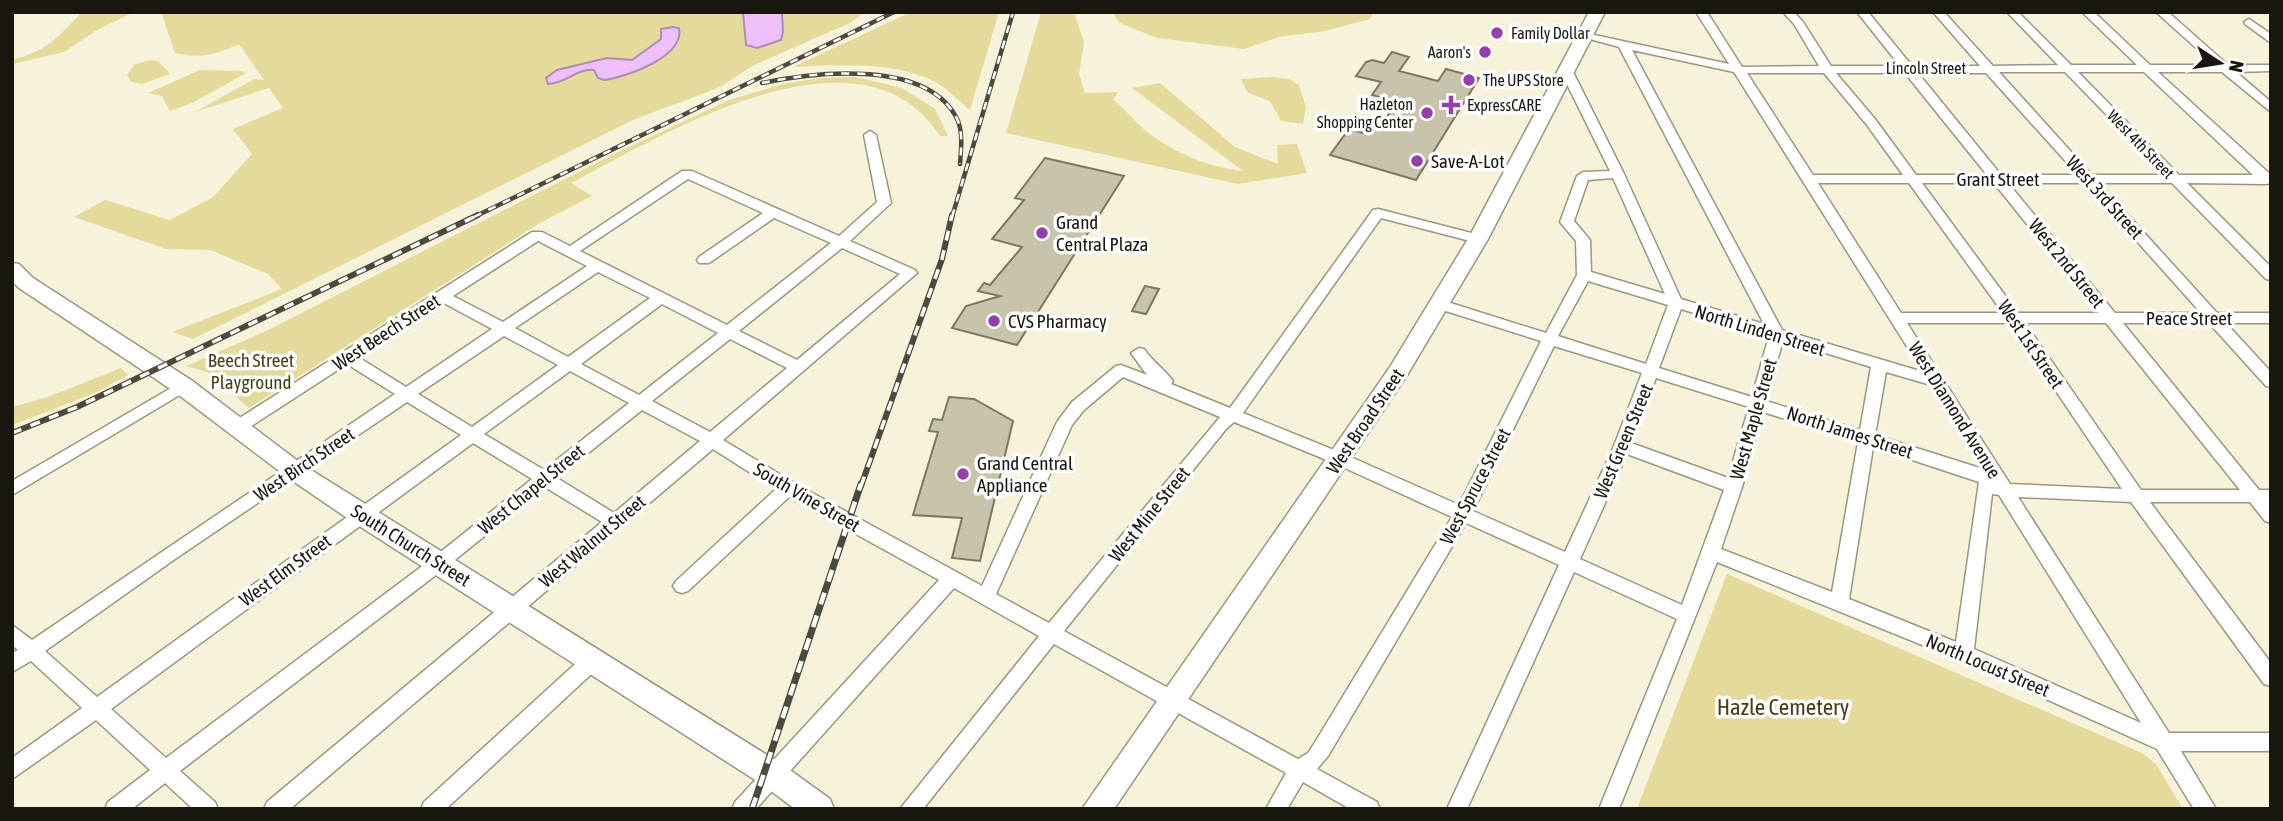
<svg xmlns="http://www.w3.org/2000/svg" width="2283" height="821" font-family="'Asap Condensed',sans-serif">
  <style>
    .green { fill: #e4da9c }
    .water { fill: #eebffb; stroke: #ae8cb4; stroke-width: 2 }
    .building { fill: #c8c4ac; stroke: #7c7963; stroke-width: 2 }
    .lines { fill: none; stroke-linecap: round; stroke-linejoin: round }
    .minor-casing { stroke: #9a9780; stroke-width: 3 }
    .highway-casing { stroke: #9a9780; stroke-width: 3 }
    .minor { fill: #fff; fill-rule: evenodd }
    .highway { fill: #fff; fill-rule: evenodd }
    .rail-far2-casing { stroke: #4c493d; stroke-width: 4.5 }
    .rail-far1-casing { stroke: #4c493d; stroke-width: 6 }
    .rail-casing { stroke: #4c493d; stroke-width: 7 }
    .rail-far2 { stroke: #fff; stroke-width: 2.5; stroke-dasharray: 8; stroke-linecap: butt }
    .rail-far1 { stroke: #fff; stroke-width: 3.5; stroke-dasharray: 10; stroke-linecap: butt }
    .rail { stroke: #fff; stroke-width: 4.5; stroke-dasharray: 12; stroke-linecap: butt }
    .poi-dot { fill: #953fac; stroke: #fff; stroke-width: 2.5 }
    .labels { text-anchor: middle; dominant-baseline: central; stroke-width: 7; stroke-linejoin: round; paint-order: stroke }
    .far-poi-label { font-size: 16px; fill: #18160e; stroke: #fff; text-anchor: start }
    .far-street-label { font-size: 16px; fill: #18160e; stroke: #fff }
    .poi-label { font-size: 19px; fill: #18160e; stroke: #fff; text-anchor: start }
    .street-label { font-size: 19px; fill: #18160e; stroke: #fff }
    .park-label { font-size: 19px; fill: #453f16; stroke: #fff }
    .near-park-label { font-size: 23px; fill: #453f16; stroke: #fff }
  </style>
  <rect width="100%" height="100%" fill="#f6f3da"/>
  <g class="green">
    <path d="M82 12H134L97 30 64 52 12 64V60C47 51 58 37 82 12Z"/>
    <path d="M161 12H865L850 23 754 65 720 87 633 120 193 339 172 332 282 289 268 274 210 250 166 249 74 217 105 200 170 220 213 197 252 154 233 129 283 108 269 88 195 112 254 79 264 80 239 44C214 55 202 59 175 53Z"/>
    <path d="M911 12H999L970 110C959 101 946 87 932 80 889 61 839 65 793 67Z"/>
    <path d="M1041 12H1067L1075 15 1084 42 1079 74 1085 93 1118 92 1113 100C1126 109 1134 121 1146 131 1174 153 1208 167 1243 171L1132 88 1160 83 1235 147 1278 164 1277 145 1297 144 1307 173 1238 184 1006 133Z"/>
    <polygon points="1112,12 1374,12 1370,19 1325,31 1279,37 1244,49 1157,38 1120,23"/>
    <polygon points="149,60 158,61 170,74 142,84 131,82 127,75 134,65"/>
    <polygon points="200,70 241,71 246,73 192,103 170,111 162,96 148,93"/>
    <path d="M856 77 902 88 935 109 948 136H940C861 13 663 135 571 183L592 196 540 223 249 408 207 372 186 366 266 331 616 153 729 100 783 84 820 78Z"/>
    <polygon points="1274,77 1289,79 1299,85 1306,107 1303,124 1281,121 1270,101 1248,93 1241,79"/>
    <polygon points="121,368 128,375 95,393 12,425 12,407 48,397"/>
    <polygon points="1727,574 2142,753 2156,764 2183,809 1637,809"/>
  </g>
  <g class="water">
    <polygon points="743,12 782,12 783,32 781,40 757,48 746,45"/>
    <path d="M673 27 679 28C685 57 626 77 604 80L598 78 594 70C577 68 565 84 548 84L546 78 557 70 607 58 632 60 661 39V29Z"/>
  </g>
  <g class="building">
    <polygon points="1392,52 1409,57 1399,71 1438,81 1446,69 1479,78 1416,180 1330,155 1349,129 1367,134 1380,116 1386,118 1397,102 1372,95 1381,82 1356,76 1366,62 1372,60 1384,63"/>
    <polygon points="1045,158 1124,176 1017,345 952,328 966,306 1000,296 978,291 984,283 990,285 1022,247 992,239 1024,200 1015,198"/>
    <polygon points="1145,286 1159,289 1146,314 1132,311"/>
    <polygon points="949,397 974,399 1013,421 980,561 952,558 962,518 913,515 938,432 929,431 933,419 942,420"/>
  </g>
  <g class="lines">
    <defs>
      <g id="minor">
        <path d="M1696 12H1707L1742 67 1819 66 1794 24 1783 12H1794L1803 22 1831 66H1900L1857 12H1868L1912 66H1980L1933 12H1944L1993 66 2058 65 2007 12H2018L2071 65H2137L2082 12H2094L2150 65H2215L2156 12H2168L2228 65H2271V71L2236 72 2271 102V112L2222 72H2158L2271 175V183L2266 184 2187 183 2271 267V280L2266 279 2172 183H2099L2217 313H2271V323H2226L2271 372V387L2266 386 2209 323H2123L2259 490H2271V523L2265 521 2250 502H2150L2271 663V686L2264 684 2131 502 2018 497 2169 733H2271V751H2181L2216 809H2194L2157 749 1957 659 1717 562 1619 809H1599L1677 619 1574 572 1467 809H1447L1559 565 1466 523 1328 756 1317 769 1377 802 1380 809H1350L1303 782 1287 809H1266L1286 773 1054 644 923 809H900L1039 636 954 588 756 809H732L735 802 939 580 789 497 688 591 682 593 676 591 673 586 676 581 776 489 713 449 290 809H264L267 802 602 522 545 487 445 568 180 771 215 802 218 809H193L165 783 132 809H105L108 802 150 770 96 720 12 779V758L82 708 31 661 12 672V653L18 650 12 645V625L32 640 395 394 347 364 242 432H230L228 428 230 424 532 232H542L570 246 682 171H692L839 236 877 202 864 135 870 131 876 135 891 203 850 241 915 270 917 273 723 440 794 483 982 586 1057 422 1072 402 1116 366 1121 365 1147 375 1131 353 1139 348 1144 349C1153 362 1164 369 1173 381L1171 384 1230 408 1373 210 1378 209 1483 236 1485 239 1478 243 1381 218 1243 413 1346 455 1459 505 1541 341 1433 307 1431 304 1438 299 1546 333 1577 275 1576 241 1560 222 1577 176 1583 172 1610 171 1561 72 1563 70H1571L1573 72 1624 174 1681 299 1764 324 1619 47 1579 36 1585 33 1729 64ZM1632 50 1734 72 1923 372 1782 330ZM1999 72H2065L2165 175H2092ZM2078 72H2144L2253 175H2179ZM1747 73H1824L1867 125 1903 175H1813ZM1836 73H1905L1987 175H1916L1875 119ZM1918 73H1986L2078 175H2001ZM1613 178 1665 294 1591 272 1590 240 1574 221 1588 180ZM688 179 763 213 699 257 697 260 699 263H709L774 218 831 243 727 325 580 251ZM1818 183H1909L2003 313H1901ZM1922 183H1994L2098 313H2018ZM2008 183H2085L2201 313H2115ZM538 241 587 266 503 322 453 296ZM842 248 900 274 797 360 739 331ZM598 272 650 298 568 357 515 328ZM1588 281 1668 305 1646 364 1558 336ZM442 302 492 329 406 387 358 357ZM662 304 718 333 639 395 581 364ZM1681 309 1769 336 1752 397 1659 368ZM1907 323H2010L2122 489 2010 484ZM2025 323H2106L2240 490H2141ZM504 336 558 365 472 427 418 394ZM730 339 787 368 710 432 652 401ZM1783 340 1871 367 1860 430 1766 401ZM1554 346 1642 373 1614 446 1565 552 1473 511ZM570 371 629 403 544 470 484 434ZM1886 372 1931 385 1983 469 1875 435ZM1123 377 1220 417 1049 623 996 594 1072 425 1084 410ZM1656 378 1749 407 1728 478 1631 443ZM407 402 461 435 97 697 45 651 175 559ZM642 410 700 441 614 513 557 478ZM1763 412 1858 442 1832 592 1721 549 1742 487ZM1234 422 1334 463 1452 517 1314 744 1308 753 1298 759 1064 631 1226 429ZM473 443 532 479 433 558 166 758 111 709ZM1873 447 1979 482 1956 642 1849 599ZM1627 454 1724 490 1682 605 1580 559ZM1992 494 1999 495 2141 723 1974 649Z"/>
        <polygon points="2249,19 2271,34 2271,43 2245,24 2244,22"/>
        <polygon points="183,381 188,382 191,386 188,390 12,495 12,481"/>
        <polygon points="593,652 600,654 602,660 600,666 446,809 421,809 424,802 586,654"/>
      </g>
      <g id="highway">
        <polygon points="1589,12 1605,12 1488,239 1406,377 1114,809 1082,809 1390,367 1468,239"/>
        <polygon points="12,263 19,264 33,278 191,380 303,465 783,765 830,799 834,809 795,809 763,785 353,522 287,477 175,392 19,288 12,281"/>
      </g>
    </defs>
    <use href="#minor" class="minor-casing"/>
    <use href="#highway" class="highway-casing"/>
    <use href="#minor" class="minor"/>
    <use href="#highway" class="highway"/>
    <defs>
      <g id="rail-far2">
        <path d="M762 83C814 72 930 58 958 121 963 134 961 150 960 164"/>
        <polyline points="474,217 894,12"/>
        <polyline points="952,217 1013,12"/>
      </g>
      <g id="rail-far1">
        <polyline points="12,433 77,407 478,215"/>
        <polyline points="861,486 942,259 952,215"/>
      </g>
      <polyline id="rail" points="752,809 861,484"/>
    </defs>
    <use href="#rail-far2" class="rail-far2-casing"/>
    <use href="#rail-far1" class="rail-far1-casing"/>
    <use href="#rail" class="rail-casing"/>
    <use href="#rail-far2" class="rail-far2"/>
    <use href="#rail-far1" class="rail-far1"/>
    <use href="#rail" class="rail"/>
  </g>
  <g class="poi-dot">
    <circle cx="1497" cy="33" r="7"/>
    <circle cx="1485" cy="52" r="7"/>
    <circle cx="1469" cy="80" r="7"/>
    <path d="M1447.5 94.5h7v7h7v7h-7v7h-7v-7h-7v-7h7z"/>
    <circle cx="1427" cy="113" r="7"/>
    <circle cx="1417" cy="161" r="7"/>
    <circle cx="1042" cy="233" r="7"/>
    <circle cx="994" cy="321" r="7"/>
    <circle cx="963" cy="474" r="7"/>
  </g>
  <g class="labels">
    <g class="far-poi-label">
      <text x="1511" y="33">Family Dollar</text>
      <text x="1471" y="52" text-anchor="end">Aaron's</text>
      <text x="1483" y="80">The UPS Store</text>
      <text x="1413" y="104" text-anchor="end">Hazleton<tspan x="1413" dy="18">Shopping Center</tspan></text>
      <text x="1467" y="105">ExpressCARE</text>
    </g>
    <g class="far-street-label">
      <text x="1926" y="68">Lincoln Street</text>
      <text transform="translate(2141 144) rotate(46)">West 4th Street</text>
    </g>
    <g class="poi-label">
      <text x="1431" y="161">Save-A-Lot</text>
      <text x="1056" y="222">Grand<tspan x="1056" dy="22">Central Plaza</tspan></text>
      <text x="1008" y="321">CVS Pharmacy</text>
      <text x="977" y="463">Grand Central<tspan x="977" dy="22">Appliance</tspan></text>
    </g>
    <g class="street-label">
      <text x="1998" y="179">Grant Street</text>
      <text transform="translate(2105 197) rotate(48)">West 3rd Street</text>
      <text transform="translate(2067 263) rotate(51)">West 2nd Street</text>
      <text x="2189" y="318">Peace Street</text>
      <text transform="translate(1760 330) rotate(17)">North Linden Street</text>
      <text transform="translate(386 332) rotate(-33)">West Beech Street</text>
      <text transform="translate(2031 344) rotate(56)">West 1st Street</text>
      <text transform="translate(1955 410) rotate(58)">West Diamond Avenue</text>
      <text transform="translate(1753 419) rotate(-74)">West Maple Street</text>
      <text transform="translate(1365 421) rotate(-56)">West Broad Street</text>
      <text transform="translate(1850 432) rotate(18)">North James Street</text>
      <text transform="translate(1623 441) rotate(-67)">West Green Street</text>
      <text transform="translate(304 464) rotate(-34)">West Birch Street</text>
      <text transform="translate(1475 486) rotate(-62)">West Spruce Street</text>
      <text transform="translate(531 489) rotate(-39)">West Chapel Street</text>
      <text transform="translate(807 497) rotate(30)">South Vine Street</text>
      <text transform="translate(1149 514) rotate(-51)">West Mine Street</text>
      <text transform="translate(592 541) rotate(-40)">West Walnut Street</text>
      <text transform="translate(411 545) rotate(32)">South Church Street</text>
      <text transform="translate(285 570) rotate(-36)">West Elm Street</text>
      <text transform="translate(1988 665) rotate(23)">North Locust Street</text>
    </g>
    <g class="park-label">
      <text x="251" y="360">Beech Street<tspan x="251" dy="22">Playground</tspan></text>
    </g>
    <g class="near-park-label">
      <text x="1783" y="707">Hazle Cemetery</text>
    </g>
  </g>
  <rect width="2283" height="821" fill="none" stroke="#18160e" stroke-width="28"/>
  <g transform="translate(2220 63) rotate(102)" stroke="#ffffff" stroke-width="5" paint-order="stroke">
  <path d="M0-5L12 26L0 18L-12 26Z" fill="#18160e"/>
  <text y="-10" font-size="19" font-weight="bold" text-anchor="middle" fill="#18160e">N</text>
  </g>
</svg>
